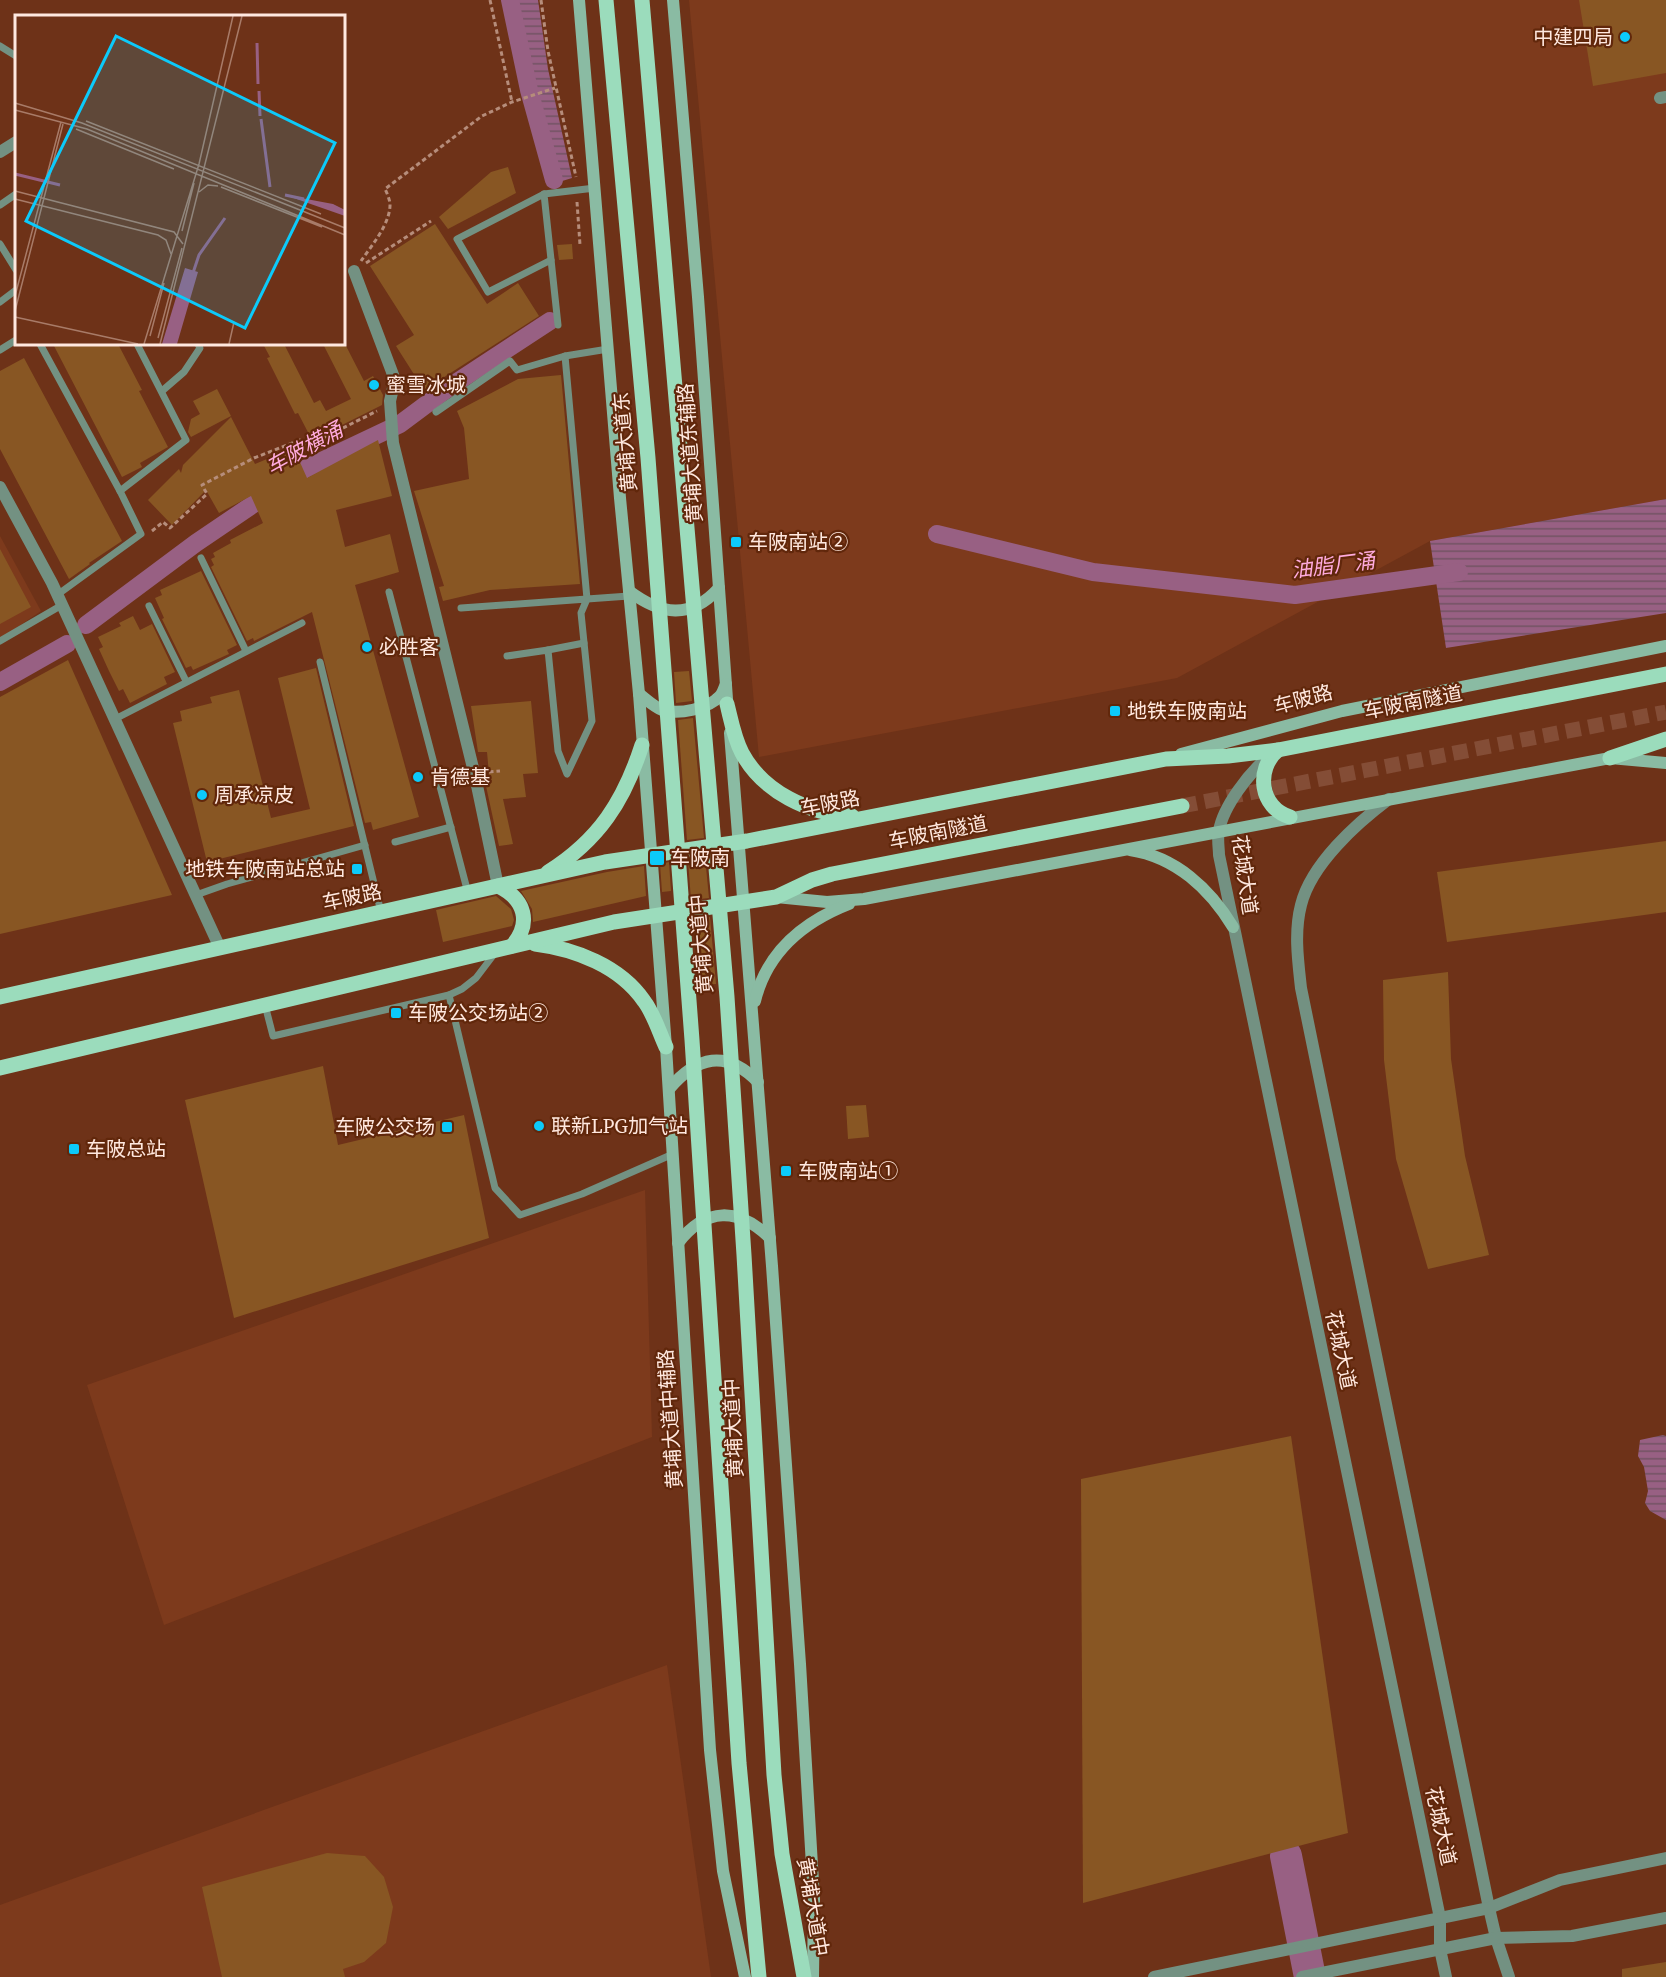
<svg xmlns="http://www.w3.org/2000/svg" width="1666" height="1977" font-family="'Source Serif 4','Noto Sans SC',serif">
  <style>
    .built { fill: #7d3a1c }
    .water { fill: url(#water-rules) }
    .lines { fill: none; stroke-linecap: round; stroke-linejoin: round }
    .canal { stroke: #986083; stroke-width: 18 }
    .river { stroke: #986083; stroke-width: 32 }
    .building { fill: #885623 }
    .primary-tunnel { stroke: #844d36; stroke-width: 15; stroke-dasharray: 15 8; stroke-linecap: butt }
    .path { stroke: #b68d7b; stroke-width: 3; stroke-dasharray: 4.5 3; stroke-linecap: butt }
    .service { stroke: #739182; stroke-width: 7 }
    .minor { stroke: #739182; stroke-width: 12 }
    .tertiary { stroke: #739182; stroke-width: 12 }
    .secondary { stroke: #8abba3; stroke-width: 12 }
    .primary { stroke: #9bdcbc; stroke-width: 15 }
    .poi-dot { fill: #0ccafa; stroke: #61270b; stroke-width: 2 }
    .labels { text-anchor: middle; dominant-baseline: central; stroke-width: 4.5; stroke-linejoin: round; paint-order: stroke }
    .poi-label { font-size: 20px; fill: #ffe8df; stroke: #61270b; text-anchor: start }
    .street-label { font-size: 20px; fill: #ffe8df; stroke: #61270b }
    .water-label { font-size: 21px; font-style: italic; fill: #ffabde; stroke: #61270b }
    .inset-river { fill: none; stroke: #986083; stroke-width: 3 }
    .inset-road { fill: none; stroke: #a87b68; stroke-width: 1.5 }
    .view { fill: #0ccafa; fill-opacity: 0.15; stroke: #0ccafa; stroke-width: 3 }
    .inset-edge { fill: none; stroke: #ffe8df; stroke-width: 3 }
  </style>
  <defs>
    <pattern id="water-rules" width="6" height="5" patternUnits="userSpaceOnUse" patternTransform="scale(1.5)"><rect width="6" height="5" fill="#986083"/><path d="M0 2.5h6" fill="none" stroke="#725363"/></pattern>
  </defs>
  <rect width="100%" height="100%" fill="#6e3218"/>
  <g class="built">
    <polygon points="689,0 1666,0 1666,499 1430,541 1177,678 759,757"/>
    <polygon points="0,536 41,611 0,639"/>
    <polygon points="645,1190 652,1437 164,1625 87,1385"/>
    <polygon points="667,1665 711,1977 0,1977 0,1905"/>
  </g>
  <g class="water">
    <polygon points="506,0 538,0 548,69 572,178 559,182"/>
    <polygon points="1666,499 1666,613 1446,648 1430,541"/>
    <polygon points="1663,1435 1666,1436 1666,1520 1650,1511 1645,1503 1648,1491 1644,1467 1638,1456 1640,1440"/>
  </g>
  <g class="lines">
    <g class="canal">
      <polyline points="510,0 529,90 554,180"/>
      <polyline points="937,534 1093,572 1295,595 1459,572"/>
      <polyline points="86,625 196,543 305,469 400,424 451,386 550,321"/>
      <polyline points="0,682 67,644"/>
    </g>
    <polyline class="river" points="1286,1856 1310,1977"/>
  </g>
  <g class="building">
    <polygon points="1579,0 1666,0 1666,73 1593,86"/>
    <polygon points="508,167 516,193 448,229 439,217 491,172"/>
    <polygon points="435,224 487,304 518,283 539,316 424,390 396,346 414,335 370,266"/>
    <polygon points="572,244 573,259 559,260 557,245"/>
    <polygon points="53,344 118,344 142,390 139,391 168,447 140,463 142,467 122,477"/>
    <polygon points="263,344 284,344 314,403 320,400 326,411 351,399 323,344 345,344 364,381 373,376 383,395 382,405 312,440 298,413 295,414 267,358 270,357"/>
    <polygon points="24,358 122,541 89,563 90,564 69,579 0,449 0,371"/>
    <polygon points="561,375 580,584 490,590 443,601 439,587 444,586 414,491 469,479 464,428 457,411 518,379"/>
    <polygon points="217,389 231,416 191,437 188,432 191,419 200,414 193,401"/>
    <polygon points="231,417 255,464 286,451 288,454 295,451 307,478 378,440 392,496 336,510 345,547 390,534 399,572 355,585 419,817 373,830 371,822 365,823 312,612 254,641 253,638 247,641 211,567 214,565 211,559 215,557 213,553 231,543 230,540 263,523 251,496 219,513 206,490 172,525 148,500 179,469 181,473 183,465"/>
    <polygon points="0,549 31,607 0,624"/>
    <polygon points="201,571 237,645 227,650 229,654 193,670 191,666 186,668 162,619 164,618 155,598 162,595 160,590"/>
    <polygon points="133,616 140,630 152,624 175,672 164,677 167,684 130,703 123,689 119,691 109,671 99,649 103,647 98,637 121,626 119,623"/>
    <polygon points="68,660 172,895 0,934 0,697"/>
    <polygon points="316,668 354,826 207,862 173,723 182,721 180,711 212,703 210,697 239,690 271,818 310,809 278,678"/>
    <polygon points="689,671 692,701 676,703 674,672"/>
    <polygon points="531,701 538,773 523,774 526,797 503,799 513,844 499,846 486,786 490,785 487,752 478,752 471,706"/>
    <polygon points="693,718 704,838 687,840 678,720"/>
    <polygon points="1666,841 1666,912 1447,942 1437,872"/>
    <polygon points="705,857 709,898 691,900 688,860"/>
    <polygon points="669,862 671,891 662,892 660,864"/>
    <polygon points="644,866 646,896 533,922 532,909 521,891 607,872"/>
    <polygon points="496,896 511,909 514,920 512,926 443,942 436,910"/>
    <polygon points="710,917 716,984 698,985 693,920"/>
    <polygon points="1448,972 1451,1059 1465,1156 1489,1255 1428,1269 1396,1159 1384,1060 1383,980"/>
    <polygon points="323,1066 338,1145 464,1115 489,1238 234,1318 185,1100"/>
    <polygon points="866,1105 869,1137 848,1139 846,1106"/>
    <polygon points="1291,1436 1348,1833 1083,1903 1081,1479"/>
    <polygon points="327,1853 365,1856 384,1877 393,1907 386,1943 364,1962 343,1969 345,1977 222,1977 202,1887"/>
    <polygon points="1666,1962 1666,1977 1622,1977 1622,1969"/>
  </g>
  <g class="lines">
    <polyline class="primary-tunnel" points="1182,806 1666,712"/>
    <g class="path">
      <polyline points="490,0 512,102"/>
      <polyline points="541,0 548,51 576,177"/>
      <polyline points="577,202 580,245"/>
      <path d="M361 261C372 245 391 223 390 203 389 198 387 193 385 189L482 116 512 102 555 88"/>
      <polyline points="366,263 431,221"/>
      <polyline points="152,531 163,522 170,528 207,494 202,485 254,458 300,440 309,445 377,411"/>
      <polyline points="489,772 500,771"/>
    </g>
    <g class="service">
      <polyline points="0,46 16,56"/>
      <polyline points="544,194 457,239 488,292 551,260"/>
      <polyline points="0,205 16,194"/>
      <polyline points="0,244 16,270"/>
      <polyline points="0,302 16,290"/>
      <polyline points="558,325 544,194 595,188"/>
      <polyline points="40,344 120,491 141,534 57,595"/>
      <polyline points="608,349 565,356 587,599 629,596"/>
      <polyline points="0,350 16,340"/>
      <polyline points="162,391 184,372 200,348 198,344"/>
      <polyline points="436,412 510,361 517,370 565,356"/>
      <polyline points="120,491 186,440 137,344"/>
      <polyline points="201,558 246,651"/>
      <polyline points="389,592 468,893"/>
      <polyline points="149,606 186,681"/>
      <polyline points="461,608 587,599 581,613 592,721 567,774 558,751 548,650 507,656"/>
      <polyline points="0,641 62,605"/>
      <polyline points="548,650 584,643"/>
      <polyline points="320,662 381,912"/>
      <polyline points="115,719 302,623"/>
      <polyline points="395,842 451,827"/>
      <polyline points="196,895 227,884 365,845"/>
      <polyline points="449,995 495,1188 520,1215 582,1194 673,1154"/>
      <polyline points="265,1005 273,1036 449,995 462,989 476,978 495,953"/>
    </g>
    <g class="minor">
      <polyline points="0,152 16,142"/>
      <polyline points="354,271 395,380 390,401 393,443 475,776 498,886"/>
      <polyline points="0,487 52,583 220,948"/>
    </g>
    <g class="tertiary">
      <polyline points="1660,98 1666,97"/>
      <path d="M1269 756C1250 772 1223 806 1219 831 1217 839 1219 848 1219 855L1440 1918V1949L1446 1977"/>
      <path d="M1389 799C1357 823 1311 864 1301 905 1294 932 1298 961 1301 988L1489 1908 1496 1938 1509 1977"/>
      <polyline points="1154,1977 1489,1908 1560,1880 1666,1858"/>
      <polyline points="1302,1977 1496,1938 1572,1936 1666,1918"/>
    </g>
    <g class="secondary">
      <polyline points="579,0 620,498 639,694 666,1047 710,1750 723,1871 745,1977"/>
      <polyline points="673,0 698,297 728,713"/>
      <path d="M629 591C661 615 690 620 719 588"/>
      <path d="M639 694C646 699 654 707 662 710 679 715 708 709 720 696 723 693 724 688 726 684"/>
      <polyline points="730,733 772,1266 800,1664 814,1899 813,1977"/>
      <polyline points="1181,754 1342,711 1666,646"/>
      <path d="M1130 850C1176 857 1210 889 1233 927"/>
      <polyline points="776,897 827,902 864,899 1610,758 1666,763"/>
      <path d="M755 1001C767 952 803 922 849 904"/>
      <path d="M669 1089C697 1056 726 1049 758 1082"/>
      <path d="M678 1243C706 1207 738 1207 770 1238"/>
    </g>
    <g class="primary">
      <polyline points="606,0 648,458 692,1040 739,1763 759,1977"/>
      <polyline points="642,0 727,997 744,1255 774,1775 782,1854 804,1977"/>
      <path d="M727 704C731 720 734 738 742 753 763 792 809 814 852 816"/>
      <path d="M1278 750C1255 769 1260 808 1290 817"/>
      <polyline points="1610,758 1666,739"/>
      <path d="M548 872C599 840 624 801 642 745"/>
      <path d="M498 886C525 899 532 923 512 946"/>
      <path d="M535 944C575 949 620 966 644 1001 654 1014 659 1032 666 1047"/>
      <polyline points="0,997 605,862 747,841 1166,759 1228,756 1278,750 1666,674"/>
      <polyline points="0,1068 614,922 776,897 812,880 832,874 1182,806"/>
    </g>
  </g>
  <g class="poi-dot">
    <circle cx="1625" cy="37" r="6"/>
    <circle cx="374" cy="385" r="6"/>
    <rect x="730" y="536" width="12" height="12" rx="3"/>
    <circle cx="367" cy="647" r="6"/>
    <rect x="1109" y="705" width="12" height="12" rx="3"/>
    <circle cx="418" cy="777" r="6"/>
    <circle cx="202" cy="795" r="6"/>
    <rect x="649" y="850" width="16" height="16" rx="3"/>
    <rect x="351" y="863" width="12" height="12" rx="3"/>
    <rect x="390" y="1007" width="12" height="12" rx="3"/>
    <circle cx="539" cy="1126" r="6"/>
    <rect x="441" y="1121" width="12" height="12" rx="3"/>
    <rect x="68" y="1143" width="12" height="12" rx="3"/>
    <rect x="780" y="1165" width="12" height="12" rx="3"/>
  </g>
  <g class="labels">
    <g class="poi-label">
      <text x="1613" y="37" text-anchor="end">中建四局</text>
      <text x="386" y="385">蜜雪冰城</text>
      <text x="748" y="542">车陂南站②</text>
      <text x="379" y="647">必胜客</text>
      <text x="1127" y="711">地铁车陂南站</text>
      <text x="430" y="777">肯德基</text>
      <text x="214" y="795">周承凉皮</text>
      <text x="670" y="858">车陂南</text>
      <text x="345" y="869" text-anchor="end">地铁车陂南站总站</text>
      <text x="408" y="1013">车陂公交场站②</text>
      <text x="551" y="1126">联新LPG加气站</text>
      <text x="435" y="1127" text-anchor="end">车陂公交场</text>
      <text x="86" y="1149">车陂总站</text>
      <text x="798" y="1171">车陂南站①</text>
    </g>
    <g class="street-label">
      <text transform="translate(625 442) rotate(-95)">黄埔大道东</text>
      <text transform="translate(690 453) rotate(-94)">黄埔大道东辅路</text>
      <text transform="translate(1303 699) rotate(-15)">车陂路</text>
      <text transform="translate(1413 702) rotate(-11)">车陂南隧道</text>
      <text transform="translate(830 803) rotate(-11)">车陂路</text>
      <text transform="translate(938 832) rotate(-11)">车陂南隧道</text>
      <text transform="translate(1245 875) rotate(82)">花城大道</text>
      <text transform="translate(352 897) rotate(-12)">车陂路</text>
      <text transform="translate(701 944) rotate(-95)">黄埔大道中</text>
      <text transform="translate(1341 1350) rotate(78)">花城大道</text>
      <text transform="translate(670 1419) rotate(-94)">黄埔大道中辅路</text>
      <text transform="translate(733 1428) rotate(-93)">黄埔大道中</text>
      <text transform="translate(1441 1826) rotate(78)">花城大道</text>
      <text transform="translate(813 1907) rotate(80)">黄埔大道中</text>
    </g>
    <g class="water-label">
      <text transform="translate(304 448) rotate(-29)">车陂横涌</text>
      <text transform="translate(1333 565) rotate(-7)">油脂厂涌</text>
    </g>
  </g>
  <g transform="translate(15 15)">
    <rect width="330" height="330" fill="#6e3218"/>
    <path d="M270 180 318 189 330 195V201ZM170 253 183 257 162 329H147Z" fill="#986083"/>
    <path class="inset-river" d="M242 28 243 69M244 76 245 101M246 104 255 172M0 159 45 170M270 180 289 184M178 258 184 240 210 203"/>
    <path class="inset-road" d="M0 88 67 108 330 213M0 95 72 114 330 220M71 106 306 199M61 114 159 154M206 172 307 212M0 176 159 217 168 229M184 177 193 170 203 171M0 184 143 220 151 225 156 239M167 216 179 168M0 281 46 107M0 296 48 109M0 302 123 329M135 321 149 268M143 323 167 233M129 329 184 149 218 1M145 329 227 1M214 329 219 307"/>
    <path class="view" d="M101 21 320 128 230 313 11 206Z"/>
    <rect width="330" height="330" class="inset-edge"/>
  </g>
</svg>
